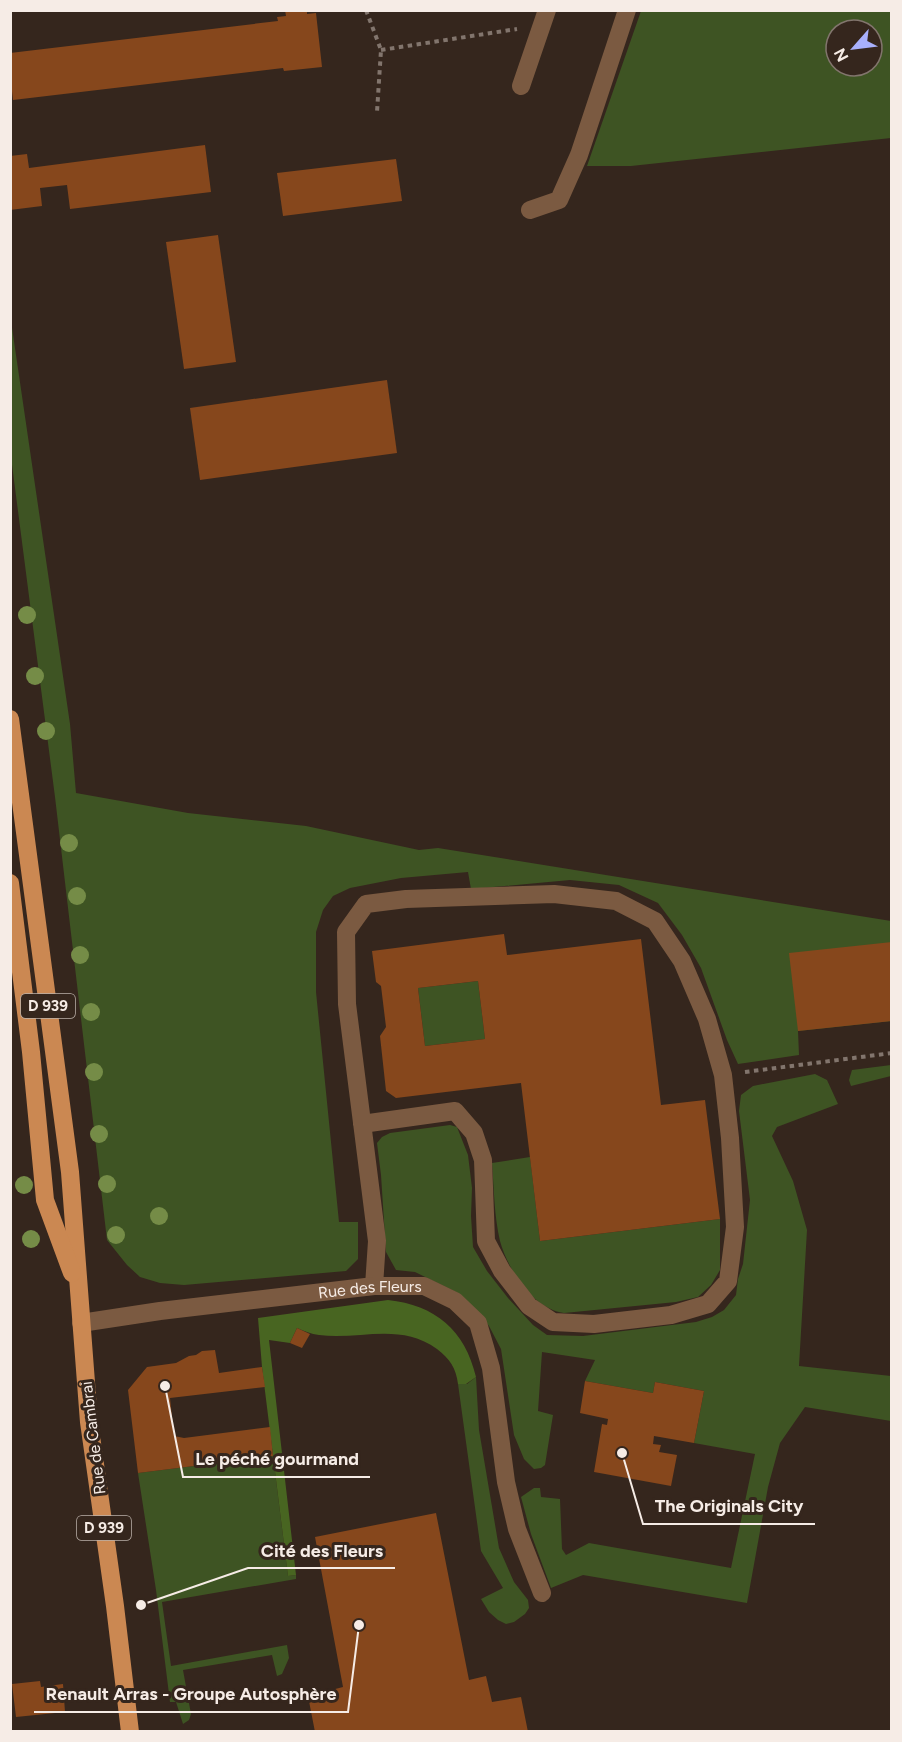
<svg xmlns="http://www.w3.org/2000/svg" width="902" height="1742" font-family="Figtree,sans-serif">
  <style>
    .green { fill: #3e5423; fill-rule: evenodd }
    .forest { fill: #486521 }
    .building { fill: #86471c; fill-rule: evenodd }
    .lines { fill: none; stroke-linecap: round; stroke-linejoin: round }
    .path { stroke: #82756d; stroke-width: 4; stroke-dasharray: 4.5 4.5; stroke-linecap: butt }
    .minor { stroke: #7b5a41; stroke-width: 18 }
    .major { stroke: #cb8852; stroke-width: 18 }
    .tree { fill: #758c47 }
    .labels { text-anchor: middle; dominant-baseline: central; stroke-width: 6; stroke-linejoin: round; paint-order: stroke }
    .shield { fill: #35261d; stroke: #bcb1aa; stroke-width: 1.5 }
    .shield-label { font-size: 15px; font-weight: bold; fill: #f6ece6 }
    .street-label { font-size: 16px; fill: #f6ece6; stroke: #35261d }
    .leader { fill: none; stroke: #f6ece6; stroke-width: 2 }
    .callout-dot { fill: #f6ece6; stroke: #35261d; stroke-width: 2 }
    .callout-label { font-size: 18px; text-anchor: middle; font-weight: bold; fill: #f6ece6; stroke: #35261d; stroke-width: 6; stroke-linejoin: round; paint-order: stroke }
  </style>
  <rect width="100%" height="100%" fill="#35261d"/>
  <g class="green">
    <path d="M641 11H891V138L631 166H587ZM836 30H872V66H836Z"/>
    <polygon points="10,314 70,724 76,793 188,813 306,826 419,850 438,848 891,921 891,1021 798,1031 799,1055 738,1064 727,1040 701,968 682,935 658,903 619,885 570,880 471,889 468,872 401,878 350,888 333,896 323,910 316,932 316,992 339,1222 358,1222 358,1259 346,1271 184,1285 160,1283 140,1277 127,1265 107,1240 55,797 11,457"/>
    <polygon points="478,981 485,1039 425,1046 418,988"/>
    <polygon points="891,1065 891,1076 851,1086 849,1080 852,1070"/>
    <polygon points="815,1074 827,1080 838,1104 777,1127 772,1136 793,1181 807,1230 799,1366 891,1376 891,1421 805,1407 780,1443 768,1487 747,1603 583,1575 551,1588 531,1534 521,1497 534,1488 540,1488 541,1497 560,1499 562,1549 566,1555 589,1543 731,1568 755,1454 694,1443 704,1391 655,1382 653,1393 585,1381 595,1360 542,1352 538,1411 553,1415 545,1465 541,1468 534,1469 524,1459 514,1435 501,1349 489,1326 472,1306 456,1292 415,1272 396,1270 386,1252 381,1175 377,1143 382,1137 390,1133 450,1125 457,1127 468,1155 472,1188 471,1216 473,1247 487,1271 508,1298 533,1325 547,1335 583,1336 696,1322 712,1317 724,1310 736,1295 738,1279 743,1264 750,1200 739,1111 741,1095 753,1086"/>
    <path d="M530 1157 540 1241 720 1219V1270L711 1285 698 1297 676 1302 564 1313C533 1309 508 1270 500 1241 494 1216 494 1188 492 1163Z"/>
    <polygon points="476,1377 479,1430 499,1548 514,1582 528,1600 529,1608 525,1614 514,1622 506,1624 498,1620 489,1612 481,1599 503,1588 481,1551 458,1384 467,1384"/>
    <polygon points="273,1456 288,1576 296,1575 296,1579 162,1602 171,1666 287,1645 289,1658 282,1674 277,1676 272,1655 183,1670 191,1714 189,1720 183,1724 176,1702 170,1702 156,1590 138,1473"/>
  </g>
  <path class="forest" d="M388 1300C435 1305 465 1330 476 1377L466 1384H458C456 1368 450 1359 437 1349 400 1322 361 1340 319 1335 311 1334 304 1331 297 1328L290 1343 269 1340 296 1575 288 1576 262 1367 258 1318Z"/>
  <g class="building">
    <polygon points="285,10 307,10 307,14 316,13 322,67 284,71 283,68 13,100 10,74 10,53 278,21 277,17 286,16"/>
    <polygon points="205,145 211,192 70,209 67,185 40,188 42,206 10,210 10,156 27,154 29,168"/>
    <polygon points="396,159 402,201 283,216 277,173"/>
    <polygon points="218,235 236,362 184,369 166,242"/>
    <polygon points="387,380 397,453 200,480 190,408"/>
    <path d="M504 934 507 955 641 939 661 1105 705 1100 720 1219 540 1241 521 1083 396 1098 386 1091 380 1036 386 1027 381 986 376 982 372 951ZM478 981 485 1039 425 1046 418 988Z"/>
    <polygon points="892,942 892,1021 798,1031 789,953"/>
    <polygon points="297,1328 310,1334 302,1348 290,1343"/>
    <polygon points="215,1350 219,1373 262,1367 265,1387 170,1398 174,1436 184,1438 270,1427 273,1456 138,1473 128,1390 147,1367 176,1363 189,1356 196,1355 202,1351"/>
    <polygon points="585,1381 653,1393 655,1382 704,1391 694,1443 654,1436 653,1444 661,1445 659,1452 677,1455 671,1486 594,1472 602,1424 607,1425 608,1419 580,1413"/>
    <polygon points="436,1513 469,1680 486,1676 492,1702 521,1697 528,1732 315,1732 308,1696 343,1687 315,1537"/>
    <polygon points="40,1681 41,1687 63,1684 65,1712 16,1717 12,1684"/>
  </g>
  <g class="lines">
    <g class="path">
      <polyline points="366,10 381,50 377,112"/>
      <polyline points="381,50 517,29"/>
      <polyline points="745,1072 892,1053"/>
    </g>
    <g class="minor">
      <polyline points="521,86 547,10"/>
      <polyline points="530,210 559,200 579,155 627,10"/>
      <polyline points="362,1124 455,1111 474,1133 483,1160 486,1241 502,1271 529,1306 553,1322 594,1324 671,1315 708,1304 728,1281 735,1227 730,1138 723,1075 707,1019 682,961 655,921 616,901 554,894 406,899 366,904 346,932 347,1004 377,1241 374,1286"/>
      <path id="s1" d="M81 1323 160 1311 374 1286H424L455 1301 478 1323 491 1368 506 1482 517 1529 542 1593"/>
    </g>
    <g class="major">
      <polyline points="10,719 70,1172 89,1422 115,1606 130,1732"/>
      <polyline points="10,883 31,1052 45,1200 72,1273"/>
    </g>
  </g>
  <g class="tree">
    <circle cx="27" cy="615" r="9"/>
    <circle cx="35" cy="676" r="9"/>
    <circle cx="46" cy="731" r="9"/>
    <circle cx="69" cy="843" r="9"/>
    <circle cx="77" cy="896" r="9"/>
    <circle cx="80" cy="955" r="9"/>
    <circle cx="91" cy="1012" r="9"/>
    <circle cx="94" cy="1072" r="9"/>
    <circle cx="99" cy="1134" r="9"/>
    <circle cx="107" cy="1184" r="9"/>
    <circle cx="24" cy="1185" r="9"/>
    <circle cx="159" cy="1216" r="9"/>
    <circle cx="116" cy="1235" r="9"/>
    <circle cx="31" cy="1239" r="9"/>
  </g>
  <g class="labels">
    <g class="shield">
      <rect x="21" y="994" width="54" height="24" rx="4.5"/>
      <rect x="77" y="1516" width="54" height="24" rx="4.5"/>
    </g>
    <g class="shield-label">
      <text x="48" y="1006">D 939</text>
      <text x="104" y="1528">D 939</text>
    </g>
    <g class="street-label">
      <text stroke="none"><textPath href="#s1" startOffset="291">Rue des Fleurs</textPath></text>
      <text transform="translate(93 1438) rotate(-97)">Rue de Cambrai</text>
    </g>
  </g>
  <path class="leader" d="M165 1386L183 1477H370M622 1453L643 1524H815M141 1605L248 1568H395M359 1625L348 1712H34"/>
  <g class="callout-dot">
    <circle cx="165" cy="1386" r="6"/>
    <circle cx="622" cy="1453" r="6"/>
    <circle cx="141" cy="1605" r="6"/>
    <circle cx="359" cy="1625" r="6"/>
  </g>
  <g class="callout-label">
    <text x="277" y="1465">Le péché gourmand</text>
    <text x="729" y="1512">The Originals City</text>
    <text x="322" y="1557">Cité des Fleurs</text>
    <text x="191" y="1700">Renault Arras - Groupe Autosphère</text>
  </g>
  <rect width="902" height="1742" fill="none" stroke="#f6ece6" stroke-width="24"/>
  <g transform="translate(854 48) rotate(242)"><circle r="28" fill="#35261d" stroke="#82756d" stroke-width="1.5"/>
  <path d="M0-4.5L10 22L0 15L-10 22Z" fill="#a8b0fc"/>
  <text y="-9" font-size="16" font-weight="bold" text-anchor="middle" fill="#f6ece6">N</text>
  </g>
</svg>
